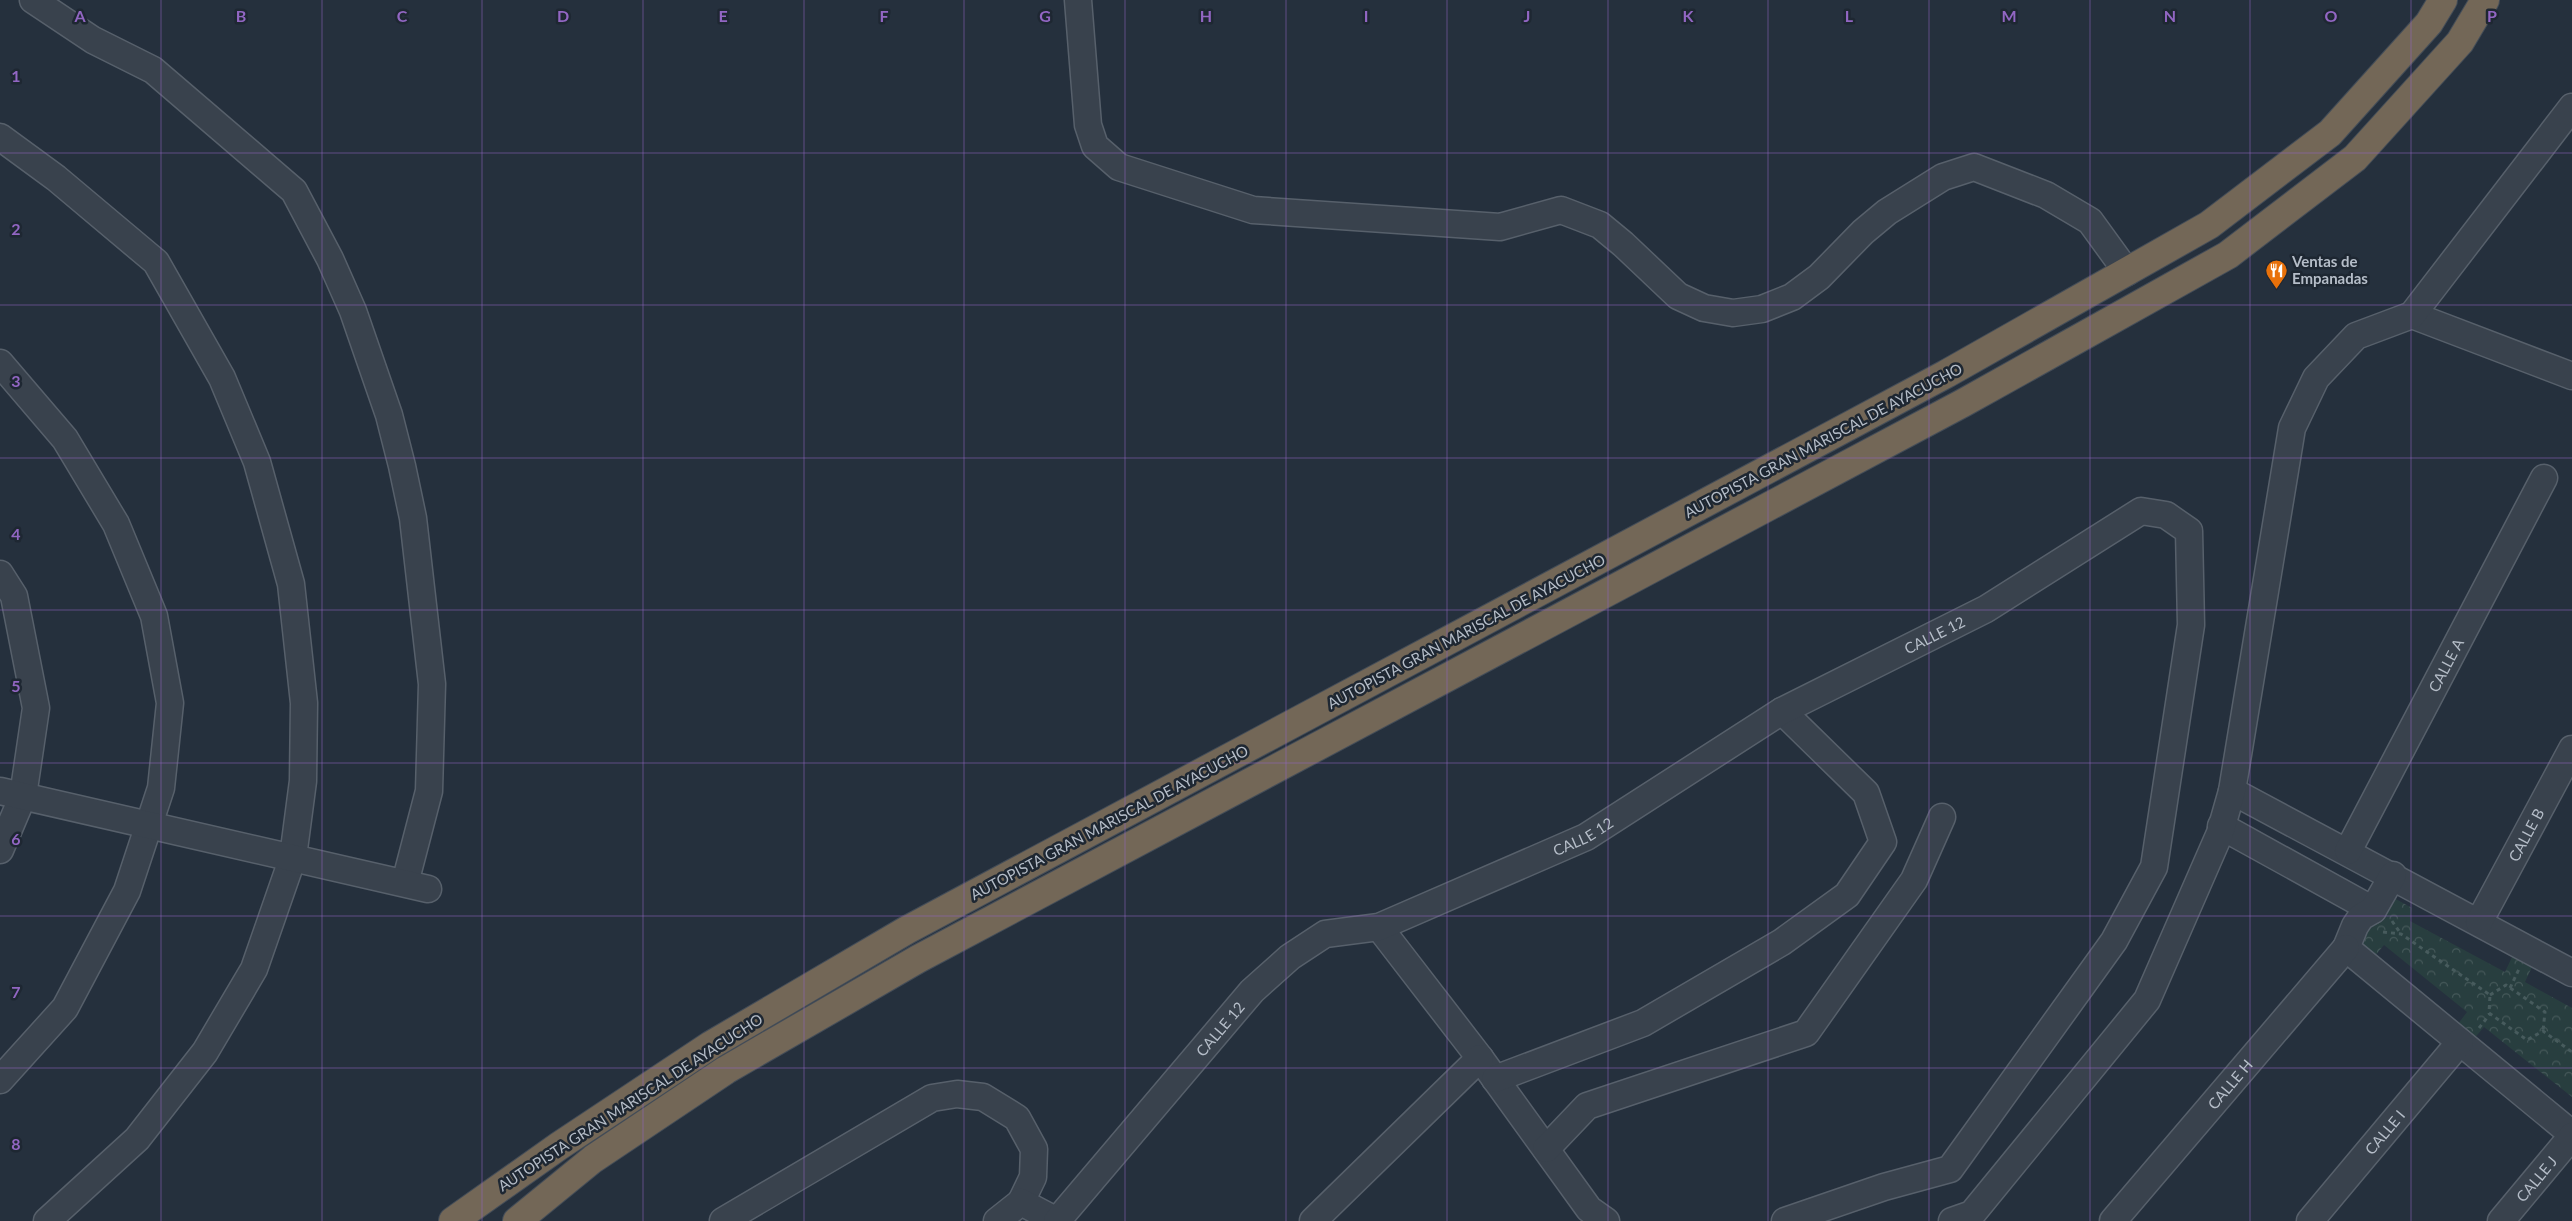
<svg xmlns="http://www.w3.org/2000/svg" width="2572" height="1221" font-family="Lato,sans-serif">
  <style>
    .forest { fill: url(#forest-crowns) }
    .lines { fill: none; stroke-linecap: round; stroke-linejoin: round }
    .minor-casing { stroke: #57606b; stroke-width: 29 }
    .highway-casing { stroke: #444d58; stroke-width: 30 }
    .path { stroke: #475b5d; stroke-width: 3; stroke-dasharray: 4 4; stroke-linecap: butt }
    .minor { stroke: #39424d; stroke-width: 26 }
    .highway { stroke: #736757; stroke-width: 28 }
    .grid { fill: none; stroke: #9266c3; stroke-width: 1; stroke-opacity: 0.55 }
    .labels { text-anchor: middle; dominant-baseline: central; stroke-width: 5; stroke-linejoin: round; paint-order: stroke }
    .poi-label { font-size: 15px; font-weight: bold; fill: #b5bdc8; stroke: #1e2732; text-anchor: start }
    .street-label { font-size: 15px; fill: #b5bdc8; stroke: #1e2732 }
    .grid-label { font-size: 16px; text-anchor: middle; font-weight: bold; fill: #9266c3; stroke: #1e2732; stroke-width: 5; stroke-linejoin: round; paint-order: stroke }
  </style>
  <defs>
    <pattern id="forest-crowns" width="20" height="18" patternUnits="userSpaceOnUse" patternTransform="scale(1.25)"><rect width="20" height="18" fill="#283e3f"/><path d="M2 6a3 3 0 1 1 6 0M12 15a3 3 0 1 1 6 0" fill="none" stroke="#455859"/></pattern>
  </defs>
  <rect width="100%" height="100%" fill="#25303d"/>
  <polygon class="forest" points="2394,898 2412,908 2410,921 2505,972 2512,957 2532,967 2525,982 2572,1008 2572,1097 2484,1027 2472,1041 2455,1028 2467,1012 2384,945 2374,957 2359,942 2369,921"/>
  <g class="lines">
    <defs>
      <g id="minor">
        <polyline points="33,0 93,40 153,70 294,191 330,259 353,311 389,415 402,466 413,518 432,684 429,791 405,883"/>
        <polyline points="1078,0 1088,125 1095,146 1119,167 1253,210 1500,227 1561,210 1600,225 1623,244 1678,296 1704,308 1733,313 1762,309 1792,297 1819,277 1863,232 1887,212 1943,177 1974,167 2046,195 2090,221 2127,272"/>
        <polyline points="0,137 56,178 156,262 222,378 257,462 291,584 304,703 303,781 293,857 254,969 205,1052 137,1139 47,1221"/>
        <polyline points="2412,315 2572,376"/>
        <polyline points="0,363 65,439 116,524 154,616 170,703 161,788 127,891 65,1008 0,1080"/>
        <polyline points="0,574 14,596 36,708 23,796 0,850"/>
        <polyline points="0,791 428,889"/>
        <polyline points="2232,791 2572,973"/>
        <polyline points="2221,826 2373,910"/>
        <path id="s1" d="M2348 851 2544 478"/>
        <polyline points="2393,875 2373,910 2361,917 2355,926 2346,948 2572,1134"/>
        <path id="s2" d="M2479 922 2572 749"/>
        <polyline points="1379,927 1480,1058 1589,1209 1606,1221"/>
        <polyline points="1495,1079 1643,1023 1782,942 1847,895 1883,842 1866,793 1782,711"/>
        <polyline points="1546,1149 1587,1106 1806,1033 1914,880 1942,817"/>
        <polyline points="723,1221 932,1098 957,1094 983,1097 1017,1118 1034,1149 1033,1177 1021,1202"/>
        <polyline points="997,1221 1021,1202 1057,1221"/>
        <path id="s3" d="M1057 1221 1252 991 1290 957 1325 934 1379 927 1586 837 1782 711 1986 609 2141 511 2166 515 2189 531 2191 625 2154 867 2114 941 1950 1169 1884 1187 1785 1221"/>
        <polyline points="1313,1221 1480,1058"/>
        <polyline points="1952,1221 1972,1214 2147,1000 2220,833 2232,791 2292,428 2316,378 2356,336 2412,315 2572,107"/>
        <path id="s4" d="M2113 1221 2346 948"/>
        <path id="s5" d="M2310 1221 2460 1042"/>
        <path id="s6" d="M2501 1221 2572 1136"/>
      </g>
      <g id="highway">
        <polyline points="453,1221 559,1146 711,1045 907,930 1946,374 2209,225 2330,133 2429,23 2443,0"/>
        <polyline points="517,1221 593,1159 726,1070 918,959 1963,403 2228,255 2355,158 2460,42 2485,0"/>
      </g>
    </defs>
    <use href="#minor" class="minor-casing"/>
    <use href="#highway" class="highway-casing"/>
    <g class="path">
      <polyline points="2392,921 2401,934"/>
      <polyline points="2383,932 2401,934 2490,995 2489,1013 2527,1040 2543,1031 2572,1052"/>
      <polyline points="2510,988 2519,969"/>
      <polyline points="2490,995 2506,985 2545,1012 2543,1031"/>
      <polyline points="2479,1028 2490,1014"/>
    </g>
    <use href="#minor" class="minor"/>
    <use href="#highway" class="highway"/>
  </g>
  <path class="grid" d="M161 0V1221M322 0V1221M482 0V1221M643 0V1221M804 0V1221M964 0V1221M1125 0V1221M1286 0V1221M1447 0V1221M1608 0V1221M1768 0V1221M1929 0V1221M2090 0V1221M2250 0V1221M2411 0V1221M0 153H2572M0 305H2572M0 458H2572M0 610H2572M0 763H2572M0 916H2572M0 1068H2572"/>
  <defs>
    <symbol id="restaurant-pin" viewBox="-11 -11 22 30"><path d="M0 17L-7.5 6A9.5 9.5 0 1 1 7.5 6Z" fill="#e8710a" stroke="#1e2732"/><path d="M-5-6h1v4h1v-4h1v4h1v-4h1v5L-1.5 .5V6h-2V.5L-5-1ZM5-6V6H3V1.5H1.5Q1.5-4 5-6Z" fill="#fff"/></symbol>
  </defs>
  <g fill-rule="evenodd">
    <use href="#restaurant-pin" x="2264" y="258" width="25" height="34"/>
  </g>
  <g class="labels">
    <g class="poi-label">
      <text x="2292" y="261">Ventas de<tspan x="2292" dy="17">Empanadas</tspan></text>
    </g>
    <g class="street-label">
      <text transform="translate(1823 440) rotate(-28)">AUTOPISTA GRAN MARISCAL DE AYACUCHO</text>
      <text transform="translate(1466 631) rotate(-28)">AUTOPISTA GRAN MARISCAL DE AYACUCHO</text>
      <text stroke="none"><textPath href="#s3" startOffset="1078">CALLE 12</textPath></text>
      <text stroke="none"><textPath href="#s1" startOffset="210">CALLE A</textPath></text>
      <text transform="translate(1109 822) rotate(-28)">AUTOPISTA GRAN MARISCAL DE AYACUCHO</text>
      <text stroke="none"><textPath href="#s3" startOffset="672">CALLE 12</textPath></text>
      <text stroke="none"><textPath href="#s2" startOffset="99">CALLE B</textPath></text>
      <text stroke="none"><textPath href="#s3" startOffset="252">CALLE 12</textPath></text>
      <text stroke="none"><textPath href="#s4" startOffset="180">CALLE H</textPath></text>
      <text transform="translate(630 1102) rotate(-33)">AUTOPISTA GRAN MARISCAL DE AYACUCHO</text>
      <text stroke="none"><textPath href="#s5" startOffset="116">CALLE I</textPath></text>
      <text stroke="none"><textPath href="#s6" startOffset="55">CALLE J</textPath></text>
    </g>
  </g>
  <g class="grid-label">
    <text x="80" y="22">A</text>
    <text x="241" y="22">B</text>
    <text x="402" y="22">C</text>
    <text x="563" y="22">D</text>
    <text x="723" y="22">E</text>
    <text x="884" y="22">F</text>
    <text x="1045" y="22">G</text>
    <text x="1206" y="22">H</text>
    <text x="1366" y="22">I</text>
    <text x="1527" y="22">J</text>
    <text x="1688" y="22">K</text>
    <text x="1849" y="22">L</text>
    <text x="2009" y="22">M</text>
    <text x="2170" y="22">N</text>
    <text x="2331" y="22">O</text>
    <text x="2492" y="22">P</text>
    <text x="16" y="82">1</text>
    <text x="16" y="235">2</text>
    <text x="16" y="387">3</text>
    <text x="16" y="540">4</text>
    <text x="16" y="692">5</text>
    <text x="16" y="845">6</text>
    <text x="16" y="998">7</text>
    <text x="16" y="1150">8</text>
  </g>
</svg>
